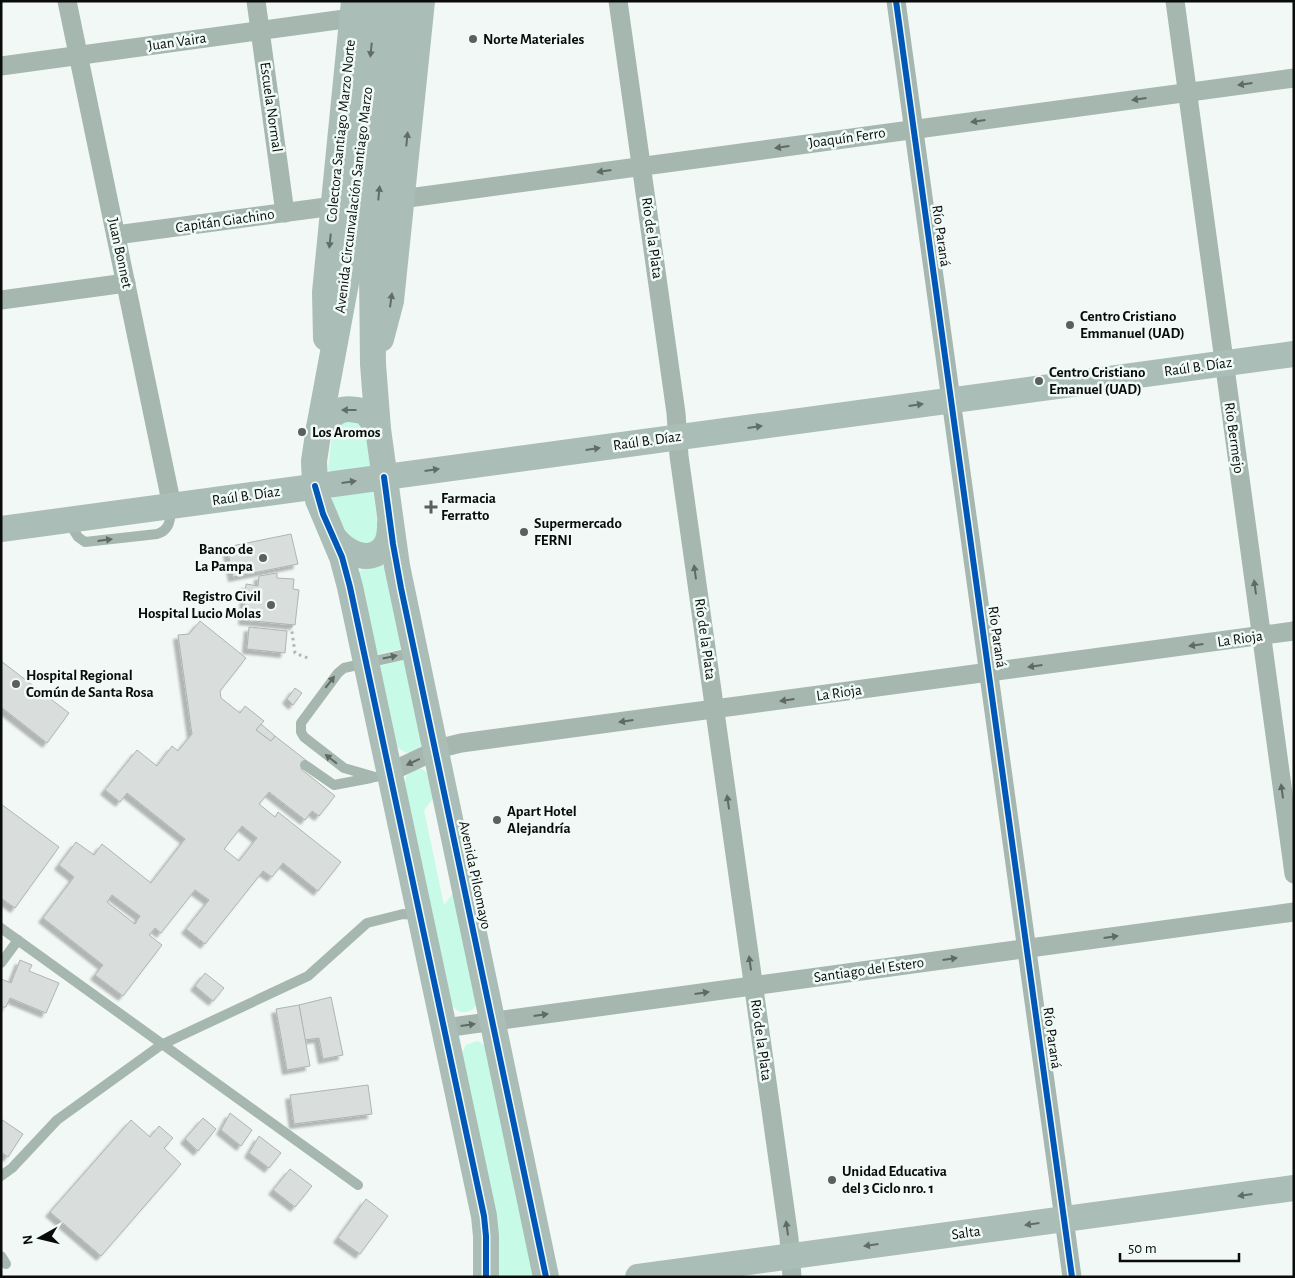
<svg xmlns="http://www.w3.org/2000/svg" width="1295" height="1278" font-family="'Alegreya Sans',sans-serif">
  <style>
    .green { fill: #c7fae7 }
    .building { fill: #d9dddb; stroke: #b0b4b2; fill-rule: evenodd; filter: url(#shadow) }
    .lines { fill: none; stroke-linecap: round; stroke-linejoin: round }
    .path { stroke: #acb7b3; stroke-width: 3; stroke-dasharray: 2.5 4; stroke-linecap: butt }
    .lane { stroke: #a5b7af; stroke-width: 10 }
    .street { stroke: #a5b7af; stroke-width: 19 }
    .secondary { stroke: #abbdb7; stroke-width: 26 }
    .cycleway-casing { stroke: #f0faf6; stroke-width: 9 }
    .cycleway { stroke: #0057b8; stroke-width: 6 }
    .oneway { fill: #626d6a }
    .oneway2 { fill: #5f6a65 }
    .poi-dot { fill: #5b5f5d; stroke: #f0faf6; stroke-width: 2 }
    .labels { text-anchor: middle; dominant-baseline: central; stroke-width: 5; stroke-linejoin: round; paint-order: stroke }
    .poi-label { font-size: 15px; font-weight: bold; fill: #090c0b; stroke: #f0faf6; text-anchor: start }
    .street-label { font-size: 15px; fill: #090c0b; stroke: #f0faf6 }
  </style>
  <defs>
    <filter id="shadow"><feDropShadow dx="-4.5" dy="4.5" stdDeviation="1" flood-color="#0004"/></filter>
  </defs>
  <rect width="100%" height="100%" fill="#f2f8f5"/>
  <g class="green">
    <polygon points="337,420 364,423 370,465 368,467 330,472 328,469 333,427"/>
    <polygon points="373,491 379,531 371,543 363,545 348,536 331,501 334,496"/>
    <polygon points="382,565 384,565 401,649 380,654 377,653 359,573 362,569"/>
    <path d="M402 659 405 660 422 743C417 755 405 756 397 746L379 667 381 664Z"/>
    <path d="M417 768 422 769 428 773 435 796 424 810 444 905 455 891 476 1006C469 1014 459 1015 452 1005L405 784C405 774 409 772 417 768Z"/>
    <polygon points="477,1041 485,1045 536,1277 496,1277 462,1053 466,1045"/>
  </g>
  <g class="building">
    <polygon points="291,534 298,564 233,577 227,547"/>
    <polygon points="277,573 277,578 294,579 293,589 299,590 295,625 243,620 246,584 258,586 259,576"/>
    <path d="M200 621 246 658 220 691 221 698 240 713 245 706 264 721 256 730 271 741 275 736 307 761 301 769 335 796 319 816 312 811 305 820 269 792 259 804 275 817 278 812 341 862 318 891 283 863 272 877 263 871 205 944 186 929 209 900 195 890 161 933 155 928 149 935 162 945 123 996 95 975 103 965 43 918 74 877 59 865 76 842 94 855 102 844 151 883 185 839 127 793 120 802 105 790 137 750 157 766 172 746 178 751 192 734 178 635 189 634ZM242 826 257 838 239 861 224 849ZM112 895 140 916 135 924 107 902Z"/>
    <polygon points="249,627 287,631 285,653 247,649"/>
    <polygon points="1,661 69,713 47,743 1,707"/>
    <polygon points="295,688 302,693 293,705 287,699"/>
    <polygon points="261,724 275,736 271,741 256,730"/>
    <polygon points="1,804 59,847 15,908 1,898"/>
    <polygon points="20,960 32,965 29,971 59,983 46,1013 10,998 6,1007 1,1007 1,979 11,983"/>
    <polygon points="205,973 224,988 213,1001 195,986"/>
    <polygon points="331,997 343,1055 323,1059 319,1038 305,1040 299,1005"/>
    <polygon points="299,1005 310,1066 287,1070 276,1009"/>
    <polygon points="368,1085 372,1114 294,1124 290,1095"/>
    <polygon points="230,1113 252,1130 241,1146 221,1130"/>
    <polygon points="203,1118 216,1129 198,1151 185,1139"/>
    <polygon points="1,1119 23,1134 8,1157 1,1152"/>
    <polygon points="131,1120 150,1137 159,1126 173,1138 164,1148 181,1164 101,1256 50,1212"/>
    <polygon points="259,1136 281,1153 269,1168 249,1153"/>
    <polygon points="290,1169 312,1186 295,1207 273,1190"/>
    <polygon points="366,1199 388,1216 360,1254 338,1238"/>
  </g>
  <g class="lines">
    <polyline class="path" points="291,625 295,653 310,659"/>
    <g class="lane">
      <path d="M68 521 78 537 85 542 157 534C171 530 170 518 172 506"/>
      <polyline points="305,765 334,785 371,778"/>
      <polyline points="375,777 344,768 304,737 301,732 301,723 338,673 344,668 415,652"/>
      <polyline points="1,928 358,1185"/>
      <polyline points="1,963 18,940"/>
      <polyline points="1,1176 12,1168 57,1120 161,1045 308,976 367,923 403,914 419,915"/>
      <polyline points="1,1256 6,1264"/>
    </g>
    <g class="street">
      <polyline points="67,1 172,506"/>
      <polyline points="256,1 285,213"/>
      <polyline points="618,1 676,413 679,456 789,1238 792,1277"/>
      <polyline points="896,1 1072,1277"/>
      <polyline points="1175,1 1294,874"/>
      <polyline points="1,66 352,18"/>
      <polyline points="401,199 1294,78"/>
      <polyline points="116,235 334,206"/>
      <polyline points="1,300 126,283"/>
      <polyline points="390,772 441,748 461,743 1294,631"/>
      <polyline points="444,1028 1294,912"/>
    </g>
    <g class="secondary">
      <polyline points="375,1 348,272 319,428 314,461 315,486 318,500 342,557 350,587 484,1216 486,1236 486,1277"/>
      <polyline points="398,1 372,272 373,364 378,429 397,566 546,1277"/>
      <polyline points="326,338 325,292 354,1"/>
      <polyline points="381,339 391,301 422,1"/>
      <path d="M319 428C337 410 340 405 366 412L378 429"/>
      <polyline points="1,529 1294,354"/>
      <path d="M335 539C357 565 391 562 390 524"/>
      <polyline points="638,1277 1294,1188"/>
    </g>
    <defs>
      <g id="cycleway">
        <polyline points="896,1 1072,1277"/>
        <polyline points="384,477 393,544 401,588 546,1277"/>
        <polyline points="315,486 323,514 342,557 350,587 484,1216 486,1236 486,1277"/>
      </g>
    </defs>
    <use href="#cycleway" class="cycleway-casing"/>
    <use href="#cycleway" class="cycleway"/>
  </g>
  <defs><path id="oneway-solid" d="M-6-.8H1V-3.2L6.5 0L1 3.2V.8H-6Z" transform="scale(1.25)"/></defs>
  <g class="oneway">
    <use href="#oneway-solid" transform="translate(371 50) rotate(96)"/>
    <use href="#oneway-solid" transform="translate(407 139) rotate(-84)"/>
    <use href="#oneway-solid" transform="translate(379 193) rotate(-84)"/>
    <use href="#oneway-solid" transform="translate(330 241) rotate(96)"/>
    <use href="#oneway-solid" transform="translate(391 300) rotate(-82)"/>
    <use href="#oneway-solid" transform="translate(916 405) rotate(-8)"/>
    <use href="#oneway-solid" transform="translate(349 410) rotate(-180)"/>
    <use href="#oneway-solid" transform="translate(755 427) rotate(-8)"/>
    <use href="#oneway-solid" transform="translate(593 449) rotate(-8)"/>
    <use href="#oneway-solid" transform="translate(432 470) rotate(-8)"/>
    <use href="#oneway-solid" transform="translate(349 482) rotate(-8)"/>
    <use href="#oneway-solid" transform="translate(1245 1195) rotate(172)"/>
    <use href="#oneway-solid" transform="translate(1032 1224) rotate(172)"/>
    <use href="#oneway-solid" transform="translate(871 1245) rotate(172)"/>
  </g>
  <g class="oneway2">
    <use href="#oneway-solid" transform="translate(1245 84) rotate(172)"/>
    <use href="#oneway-solid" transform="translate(1139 99) rotate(172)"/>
    <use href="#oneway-solid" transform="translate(978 121) rotate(172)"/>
    <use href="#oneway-solid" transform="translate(782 147) rotate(172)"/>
    <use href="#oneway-solid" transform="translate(604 171) rotate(172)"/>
    <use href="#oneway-solid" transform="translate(105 540) rotate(-7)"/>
    <use href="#oneway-solid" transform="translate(695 572) rotate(-98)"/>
    <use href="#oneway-solid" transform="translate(1255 587) rotate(-98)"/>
    <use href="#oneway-solid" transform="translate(1196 645) rotate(172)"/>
    <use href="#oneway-solid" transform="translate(390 657) rotate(-12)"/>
    <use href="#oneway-solid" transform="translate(1035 666) rotate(172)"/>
    <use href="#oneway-solid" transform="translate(330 682) rotate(-52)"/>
    <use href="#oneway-solid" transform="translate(787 700) rotate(172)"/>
    <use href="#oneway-solid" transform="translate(626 721) rotate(172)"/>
    <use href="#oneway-solid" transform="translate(331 759) rotate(-142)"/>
    <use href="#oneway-solid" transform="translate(413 762) rotate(155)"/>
    <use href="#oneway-solid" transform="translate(1282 791) rotate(-98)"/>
    <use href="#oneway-solid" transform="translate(728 802) rotate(-98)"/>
    <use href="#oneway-solid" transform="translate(1111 937) rotate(-8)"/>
    <use href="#oneway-solid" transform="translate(950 959) rotate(-8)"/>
    <use href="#oneway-solid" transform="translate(750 963) rotate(-98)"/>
    <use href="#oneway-solid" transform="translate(702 993) rotate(-8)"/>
    <use href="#oneway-solid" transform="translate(541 1015) rotate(-8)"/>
    <use href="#oneway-solid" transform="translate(468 1025) rotate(-8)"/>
    <use href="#oneway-solid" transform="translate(787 1228) rotate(-98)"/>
  </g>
  <g class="poi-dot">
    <circle cx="473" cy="39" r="5"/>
    <circle cx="1070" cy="325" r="5"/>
    <circle cx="1039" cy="381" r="5"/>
    <circle cx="302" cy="432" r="5"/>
    <path d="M428.5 499.5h5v5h5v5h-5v5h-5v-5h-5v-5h5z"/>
    <circle cx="524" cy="532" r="5"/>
    <circle cx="263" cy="558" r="5"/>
    <circle cx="271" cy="605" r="5"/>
    <circle cx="16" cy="684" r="5"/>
    <circle cx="497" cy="820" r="5"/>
    <circle cx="832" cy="1180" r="5"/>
  </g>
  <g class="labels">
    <g class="poi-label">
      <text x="483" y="39">Norte Materiales</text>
      <text x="1080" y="316">Centro Cristiano<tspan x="1080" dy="17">Emmanuel (UAD)</tspan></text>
      <text x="1049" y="372">Centro Cristiano<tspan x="1049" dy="17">Emanuel (UAD)</tspan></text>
      <text x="312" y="432">Los Aromos</text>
      <text x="441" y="498">Farmacia<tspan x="441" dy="17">Ferratto</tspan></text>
      <text x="534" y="523">Supermercado<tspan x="534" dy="17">FERNI</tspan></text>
      <text x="253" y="549" text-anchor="end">Banco de<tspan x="253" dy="17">La Pampa</tspan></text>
      <text x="261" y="596" text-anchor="end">Registro Civil<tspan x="261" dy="17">Hospital Lucio Molas</tspan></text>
      <text x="26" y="675">Hospital Regional<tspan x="26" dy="17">Común de Santa Rosa</tspan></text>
      <text x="507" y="811">Apart Hotel<tspan x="507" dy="17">Alejandría</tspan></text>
      <text x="842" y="1171">Unidad Educativa<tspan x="842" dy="17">del 3 Ciclo nro. 1</tspan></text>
    </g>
    <g class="street-label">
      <text transform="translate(177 42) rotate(-8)">Juan Vaira</text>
      <text transform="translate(271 107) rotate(82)">Escuela Normal</text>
      <text transform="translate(341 131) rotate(-84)">Colectora Santiago Marzo Norte</text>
      <text transform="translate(847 138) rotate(-8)">Joaquín Ferro</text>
      <text transform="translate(354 200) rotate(-83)">Avenida Circunvalación Santiago Marzo</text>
      <text transform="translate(225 221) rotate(-8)">Capitán Giachino</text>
      <text transform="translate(941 236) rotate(82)">Río Paraná</text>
      <text transform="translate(652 238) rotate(82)">Río de la Plata</text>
      <text transform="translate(120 253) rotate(78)">Juan Bonnet</text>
      <text transform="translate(1198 367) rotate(-8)">Raúl B. Díaz</text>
      <text transform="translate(1234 438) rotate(82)">Río Bermejo</text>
      <text transform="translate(647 441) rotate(-8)">Raúl B. Díaz</text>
      <text transform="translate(246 496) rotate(-8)">Raúl B. Díaz</text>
      <text transform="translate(997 637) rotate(82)">Río Paraná</text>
      <text transform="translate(705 639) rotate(82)">Río de la Plata</text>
      <text transform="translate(1240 639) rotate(-8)">La Rioja</text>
      <text transform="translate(839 693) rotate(-8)">La Rioja</text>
      <text transform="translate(475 875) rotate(78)">Avenida Pilcomayo</text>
      <text transform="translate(869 970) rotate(-8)">Santiago del Estero</text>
      <text transform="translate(1052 1038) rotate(82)">Río Paraná</text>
      <text transform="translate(761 1040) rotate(82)">Río de la Plata</text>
      <text transform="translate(966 1233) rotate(-8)">Salta</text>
    </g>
  </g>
  <rect width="1295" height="1278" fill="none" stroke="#090c0b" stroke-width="5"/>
  <g transform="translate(40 1238) rotate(262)" stroke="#f0faf6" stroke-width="4" paint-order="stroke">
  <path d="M0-4L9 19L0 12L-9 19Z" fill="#090c0b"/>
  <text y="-8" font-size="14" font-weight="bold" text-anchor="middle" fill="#090c0b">N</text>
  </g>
  <path d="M1120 1253v8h119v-8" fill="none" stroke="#090c0b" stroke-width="2.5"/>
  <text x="1128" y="1253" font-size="15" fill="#090c0b" stroke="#f0faf6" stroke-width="4" paint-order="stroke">50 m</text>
</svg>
